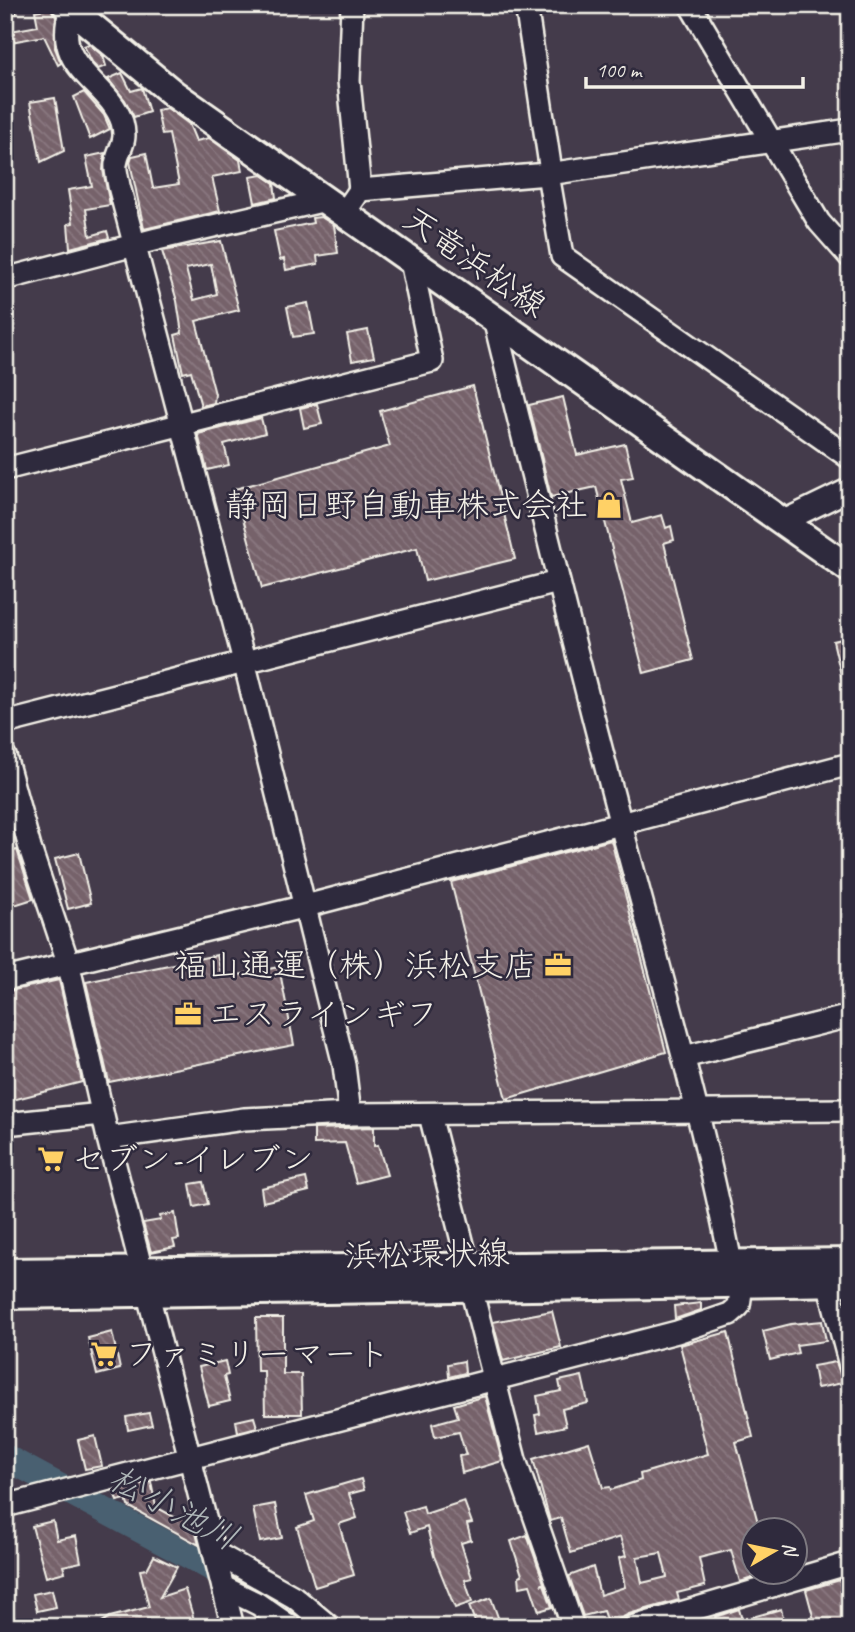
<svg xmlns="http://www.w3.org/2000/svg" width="855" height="1632" font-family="Caveat,'Klee One',sans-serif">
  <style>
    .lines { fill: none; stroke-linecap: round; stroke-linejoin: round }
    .stream { stroke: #8d9ba1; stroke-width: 4.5 }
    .river { stroke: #486171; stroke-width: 26 }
    .building { fill: url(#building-back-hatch); stroke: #f4f1e8; stroke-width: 2; fill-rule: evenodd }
    .minor-casing { stroke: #f4f1e8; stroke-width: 26 }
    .major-casing { stroke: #f4f1e8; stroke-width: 32 }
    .minor { stroke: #2f2a3d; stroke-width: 21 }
    .major { stroke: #2f2a3d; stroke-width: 26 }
    .labels { text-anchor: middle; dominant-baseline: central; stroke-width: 5; stroke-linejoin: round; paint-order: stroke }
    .street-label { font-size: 33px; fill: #f4f1e8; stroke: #2f2a3d }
    .poi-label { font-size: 33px; fill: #f4f1e8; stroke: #2f2a3d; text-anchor: start }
    .water-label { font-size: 35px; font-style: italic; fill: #afb7b8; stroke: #2f2a3d }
  </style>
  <defs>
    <pattern id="building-back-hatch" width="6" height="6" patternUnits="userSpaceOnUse" patternTransform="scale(1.75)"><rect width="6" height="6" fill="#76626b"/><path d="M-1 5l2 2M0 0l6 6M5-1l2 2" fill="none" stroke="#8a7980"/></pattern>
  </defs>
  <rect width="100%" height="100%" fill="#443b4b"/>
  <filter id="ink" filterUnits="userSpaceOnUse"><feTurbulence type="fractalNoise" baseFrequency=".0143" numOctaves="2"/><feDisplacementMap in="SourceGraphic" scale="14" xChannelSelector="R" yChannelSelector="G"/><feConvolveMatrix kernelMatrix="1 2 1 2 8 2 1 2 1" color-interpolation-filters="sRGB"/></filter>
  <g filter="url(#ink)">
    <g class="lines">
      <polyline class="stream" points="849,5 850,6"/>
      <polyline class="river" points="5,1457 258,1593 289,1612 307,1627"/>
    </g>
    <g class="building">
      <polygon points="51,8 56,17 55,48 61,63 58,65 44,36 5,43 5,32 38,26 35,11"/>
      <polygon points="89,44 103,56 106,66 98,69 93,64 84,46"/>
      <polygon points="122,73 131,91 142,88 149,112 134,117 125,100 108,79"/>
      <polygon points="84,92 104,115 110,129 90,139 74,97"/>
      <polygon points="55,98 64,151 41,162 30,102"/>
      <polygon points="167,108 189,124 196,141 209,138 240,160 242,171 212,177 220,211 144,229 130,162 132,156 146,153 153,188 179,184 169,134 162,135 157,110"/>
      <polygon points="105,153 103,170 110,205 86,209 90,236 107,231 109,238 70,248 68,224 73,223 68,190 92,186 86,157"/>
      <polygon points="262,175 274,183 276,198 255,203 250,177"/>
      <polygon points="321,217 334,225 338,253 317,256 318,264 286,270 284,259 280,260 274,231 313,223 312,218"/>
      <path d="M221 241 239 310 196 321 215 394 214 403 201 406 191 371 183 373 175 335 182 333 177 301 162 251ZM211 264 217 294 194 300 186 269Z"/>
      <polygon points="308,303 314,334 293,337 287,307"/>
      <polygon points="368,330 374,357 352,361 347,334"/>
      <polygon points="473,386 515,559 425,581 417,548 262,588 235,489 390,446 380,411"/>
      <polygon points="563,397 577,455 625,444 633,477 621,479 632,523 662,515 666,528 671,526 674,540 664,543 693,660 644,673 596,487 551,497 529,405"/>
      <polygon points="317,404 322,424 304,428 300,408"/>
      <polygon points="261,418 265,433 224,444 229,465 207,470 198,434"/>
      <polygon points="850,637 850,691 845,692 833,641"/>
      <polygon points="611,840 666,1052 506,1099 451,882"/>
      <polygon points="17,850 33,899 5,908 5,853"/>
      <polygon points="79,853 91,903 68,909 55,859"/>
      <polygon points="217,955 222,978 279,967 294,1045 109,1082 86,982"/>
      <polygon points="59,980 82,1082 5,1102 5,992"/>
      <polygon points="374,1127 374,1146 378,1145 387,1175 356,1183 345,1143 314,1144 314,1129"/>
      <polygon points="306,1178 309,1191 263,1202 261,1188"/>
      <polygon points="203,1182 208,1204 194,1207 190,1184"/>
      <polygon points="175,1213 179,1239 173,1240 175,1247 151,1252 143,1223 161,1220 160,1216"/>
      <polygon points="701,1303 701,1310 675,1319 674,1306"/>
      <polygon points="552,1311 561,1347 503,1361 493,1322"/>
      <polygon points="256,1318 283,1318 283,1374 301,1374 302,1414 265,1414 264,1371 257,1371"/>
      <polygon points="822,1321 826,1341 796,1345 798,1353 770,1360 763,1331 791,1324"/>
      <polygon points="112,1332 120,1369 97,1375 88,1338"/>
      <path d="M728 1332 753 1437 736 1442 760 1530H753V1572H771L740 1582 731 1550 699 1558 705 1586 677 1593 679 1600 629 1614 608 1625 603 1611 583 1616 569 1576 593 1567 600 1595 625 1587 619 1558 626 1556 620 1537 571 1553 561 1518 550 1521 533 1459 589 1442 603 1488 610 1487 611 1490 641 1480 640 1474 708 1454 680 1345ZM661 1553 667 1577 642 1583 637 1557Z"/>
      <polygon points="225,1361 228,1375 224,1376 230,1401 209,1406 199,1367"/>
      <polygon points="464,1361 465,1373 449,1377 448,1364"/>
      <polygon points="836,1362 843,1383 817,1388 813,1366"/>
      <polygon points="582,1376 588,1403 562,1409 566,1426 538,1432 535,1415 540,1414 537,1396 561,1391 559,1381"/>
      <polygon points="485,1396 502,1461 462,1473 459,1456 466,1455 459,1432 435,1437 432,1424 458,1417 454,1405"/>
      <polygon points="149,1413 152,1425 128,1430 126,1417"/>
      <polygon points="254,1417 257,1427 238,1432 236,1421"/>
      <polygon points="95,1436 102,1466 85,1469 78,1440"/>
      <polygon points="361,1479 364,1490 349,1494 357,1518 339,1524 354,1575 315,1587 297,1527 314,1521 306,1495"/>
      <polygon points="151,1482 156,1507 176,1518 191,1514 199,1545 128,1506 126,1499 117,1501 114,1491"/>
      <polygon points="464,1501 472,1523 467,1524 471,1540 461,1543 472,1578 465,1580 472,1602 455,1608 434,1556 427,1527 410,1533 403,1512 423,1506 425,1514"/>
      <polygon points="275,1504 282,1538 260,1542 253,1508"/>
      <polygon points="53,1521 57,1540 76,1536 81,1562 63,1566 65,1572 46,1577 32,1526"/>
      <polygon points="527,1535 544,1583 541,1585 544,1584 552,1607 539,1611 530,1585 520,1587 519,1576 522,1575 511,1541"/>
      <polygon points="154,1556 177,1567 160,1597 185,1589 196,1627 94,1627 110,1617 149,1607 140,1570 147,1569"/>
      <polygon points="850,1577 850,1627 816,1627 806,1590"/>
      <polygon points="52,1590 56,1607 37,1611 33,1594"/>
      <polygon points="491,1598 499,1620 477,1627 469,1606"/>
      <polygon points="739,1609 742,1620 781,1609 786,1627 718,1627 715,1617"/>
    </g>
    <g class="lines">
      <defs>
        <g id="minor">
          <polyline points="352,5 349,81 360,190"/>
          <polyline points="526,5 550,165 548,174 562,256 850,458"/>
          <polyline points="690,5 819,222 850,257"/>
          <polyline points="5,6 7,5"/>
          <path d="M71 9C50 69 108 80 122 122 128 143 119 146 116 164 115 170 118 179 119 186L244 661 344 1065 350 1114"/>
          <polyline points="345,212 360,190 548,174 850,130"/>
          <polyline points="5,279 157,239 326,200"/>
          <path d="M494 319C535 486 576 654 620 821 659 968 702 1114 731 1263"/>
          <polyline points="5,469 432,361 411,261"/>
          <polyline points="782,522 850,489"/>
          <polyline points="5,723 558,582"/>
          <polyline points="5,756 30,848 68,962 108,1138"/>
          <polyline points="5,979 302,907 850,764"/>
          <polyline points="684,1057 850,1016"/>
          <polyline points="430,1115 469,1268"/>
          <polyline points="5,1124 102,1114"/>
          <polyline points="828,1282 850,1365"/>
          <polyline points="471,1288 515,1460 573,1627"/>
          <polyline points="5,1506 677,1332 730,1314 739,1306 742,1284"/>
          <polyline points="214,1552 294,1597 330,1627"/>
          <polyline points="223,1587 258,1604 291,1627"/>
          <polyline points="233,1627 108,1138 244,1119 350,1114 850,1110"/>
          <polyline points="633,1627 850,1563"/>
        </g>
        <g id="major">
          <polyline points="66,5 174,94 850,569"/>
          <polyline points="5,1272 850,1262"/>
          <polyline points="5,1295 850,1282"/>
        </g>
      </defs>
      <use href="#minor" class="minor-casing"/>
      <use href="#major" class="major-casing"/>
      <use href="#minor" class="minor"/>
      <use href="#major" class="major"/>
    </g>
  </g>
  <defs>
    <symbol id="shop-bare" viewBox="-9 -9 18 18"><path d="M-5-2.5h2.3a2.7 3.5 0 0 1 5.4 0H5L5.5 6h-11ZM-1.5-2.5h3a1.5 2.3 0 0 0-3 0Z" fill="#ffd166" stroke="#2f2a3d" stroke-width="2.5" paint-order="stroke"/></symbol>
    <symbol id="office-bare" viewBox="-9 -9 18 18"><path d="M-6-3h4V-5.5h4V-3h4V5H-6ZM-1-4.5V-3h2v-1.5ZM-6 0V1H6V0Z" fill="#ffd166" stroke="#2f2a3d" stroke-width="2.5" paint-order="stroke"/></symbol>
    <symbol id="supermarket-bare" viewBox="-9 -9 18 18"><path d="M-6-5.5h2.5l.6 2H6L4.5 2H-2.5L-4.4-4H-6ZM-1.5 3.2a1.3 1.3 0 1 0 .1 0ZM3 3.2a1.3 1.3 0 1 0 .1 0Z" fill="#ffd166" stroke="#2f2a3d" stroke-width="2.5" paint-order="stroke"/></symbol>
  </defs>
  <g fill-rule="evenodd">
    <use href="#shop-bare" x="590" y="486" width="38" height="38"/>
    <use href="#office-bare" x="539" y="946" width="38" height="38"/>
    <use href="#office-bare" x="169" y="995" width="38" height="38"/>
    <use href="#supermarket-bare" x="32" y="1140" width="38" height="38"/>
    <use href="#supermarket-bare" x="85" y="1335" width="38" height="38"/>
  </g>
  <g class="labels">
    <g class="street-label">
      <text transform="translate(475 262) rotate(35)">天竜浜松線</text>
      <text transform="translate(427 1254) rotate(-1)">浜松環状線</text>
    </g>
    <g class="poi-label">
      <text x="588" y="505" text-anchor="end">静岡日野自動車株式会社</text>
      <text x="537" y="965" text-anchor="end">福山通運（株）浜松支店</text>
      <text x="209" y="1014">エスラインギフ</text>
      <text x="72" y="1159">セブン-イレブン</text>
      <text x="125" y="1354">ファミリーマート</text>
    </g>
    <g class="water-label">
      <text transform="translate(174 1508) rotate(28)">松小池川</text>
    </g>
  </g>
  <rect width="855" height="1632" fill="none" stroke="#2f2a3d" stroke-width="28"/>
  <rect x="14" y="14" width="827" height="1604" fill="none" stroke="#f4f1e8" stroke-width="2.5" filter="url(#ink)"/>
  <g transform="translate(774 1551) rotate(81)"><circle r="33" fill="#2f2a3d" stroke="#7e7a81" stroke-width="2"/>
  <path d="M0-5L12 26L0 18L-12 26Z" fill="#ffd166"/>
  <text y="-10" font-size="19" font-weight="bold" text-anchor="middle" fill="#f4f1e8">N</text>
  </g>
  <path d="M586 77v10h217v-10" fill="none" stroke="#f4f1e8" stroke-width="3.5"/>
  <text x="596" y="77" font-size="21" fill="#f4f1e8" stroke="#2f2a3d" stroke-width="5" paint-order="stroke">100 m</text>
</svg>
